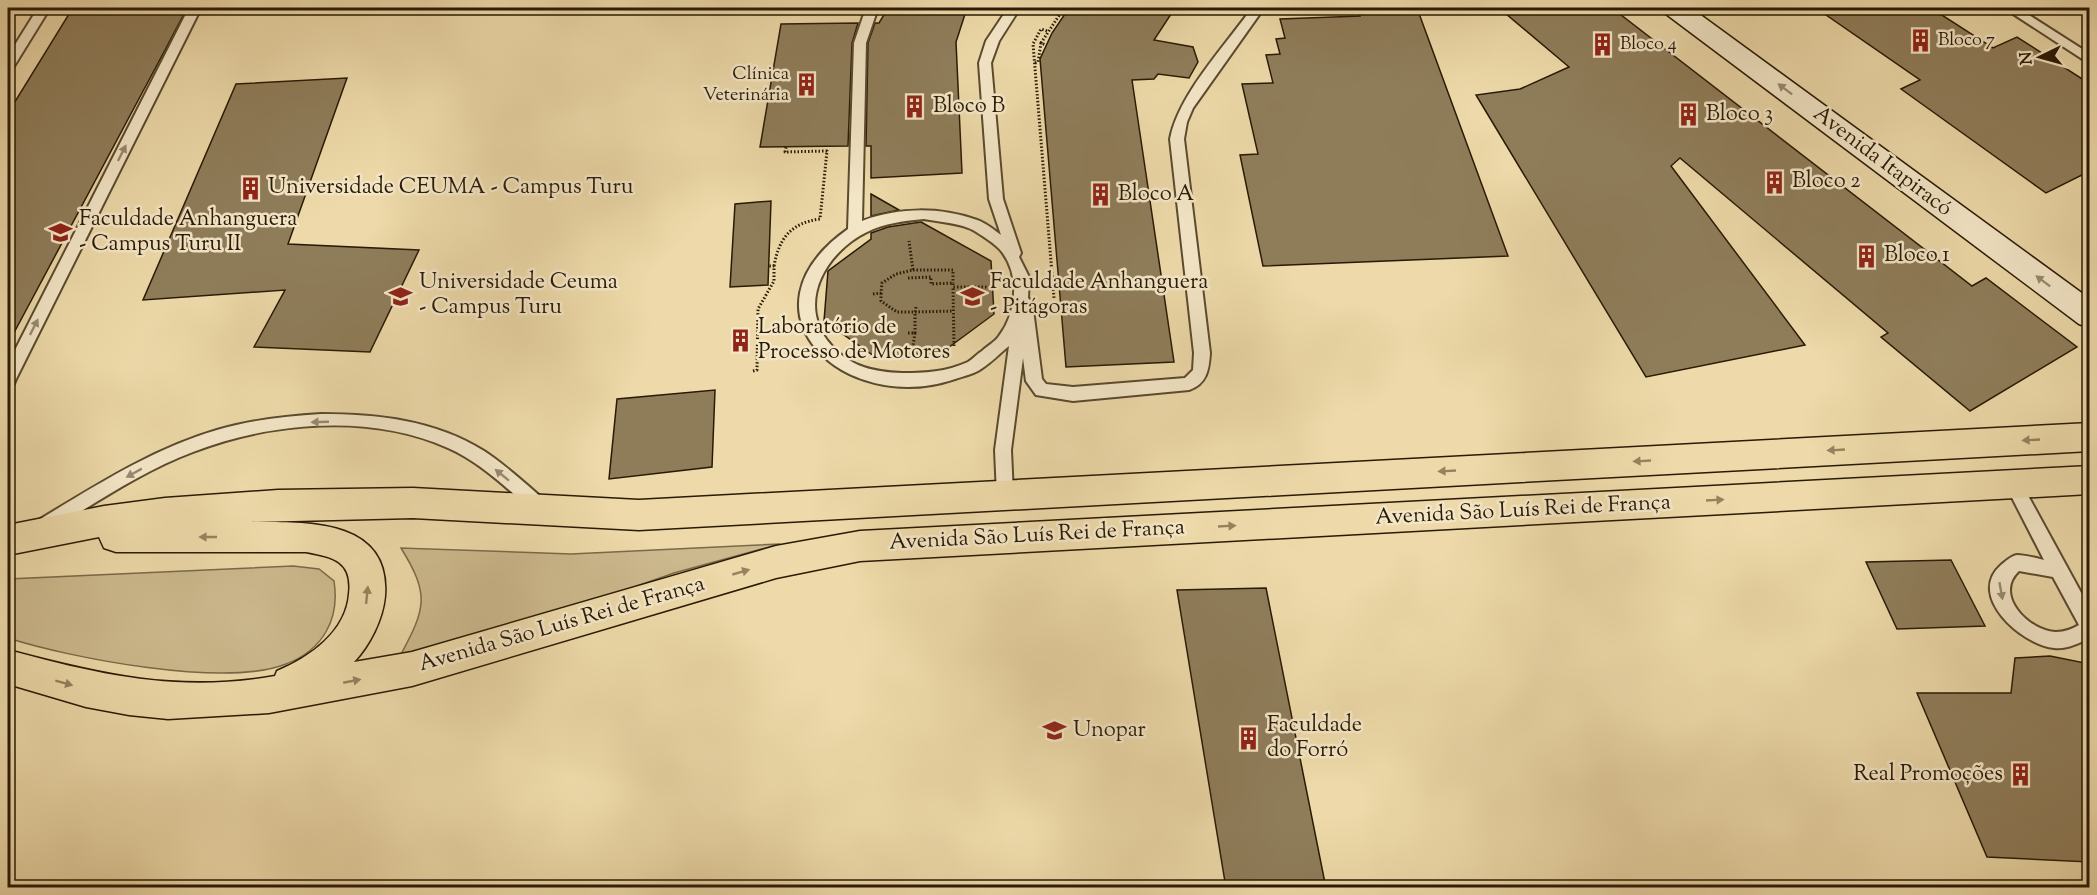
<svg xmlns="http://www.w3.org/2000/svg" width="2097" height="895" font-family="'Sorts Mill Goudy',serif">
  <style>
    .green { fill: #ccb98d; stroke: #7a6a49; stroke-width: 1.5 }
    .building { fill: #8f7d5a; stroke: #291a05; stroke-width: 1.5 }
    .lines { fill: none; stroke-linecap: round; stroke-linejoin: round }
    .service-casing { stroke: #5a4a2e; stroke-width: 4 }
    .secondary-casing { stroke: #291a05; stroke-width: 3 }
    .primary-casing { stroke: #291a05; stroke-width: 3 }
    .path { stroke: #291a05; stroke-width: 3; stroke-dasharray: 1.5 2; stroke-linecap: butt }
    .service { fill: #f3e6c7; fill-rule: evenodd }
    .secondary { fill: #f3e6c7; fill-rule: evenodd }
    .primary { fill: #edd9a9; fill-rule: evenodd }
    .oneway { fill: #988a70 }
    .oneway2 { fill: #95835f }
    .labels { text-anchor: middle; dominant-baseline: central; stroke-width: 5; stroke-linejoin: round; paint-order: stroke }
    .far-poi-label { font-size: 18px; fill: #291a05; stroke: #f3e6c7; text-anchor: start }
    .poi-label { font-size: 22px; fill: #291a05; stroke: #f3e6c7; text-anchor: start }
    .street-label { font-size: 22px; fill: #291a05; stroke: #f3e6c7 }
  </style>
  <rect width="100%" height="100%" fill="#edd9a9"/>
  <filter id="stains"><feTurbulence type="fractalNoise" baseFrequency=".00333" numOctaves="4"/><feColorMatrix values="0 0 0 0 .2 0 0 0 0 .09 0 0 0 0 .02 0 0 0 .5 -.17"/></filter>
  <radialGradient id="worn" r=".72"><stop offset=".6" stop-color="#630" stop-opacity="0"/><stop offset="1" stop-color="#630" stop-opacity=".3"/></radialGradient>
  <g class="green">
    <path d="M780 544 674 573 554 615 400 656C426 608 430 595 401 548L571 554Z"/>
    <path d="M293 566 319 569 334 581C340 619 323 650 286 664 225 688 70 658 8 638V579Z"/>
  </g>
  <g class="building">
    <polygon points="888,8 967,8 956,42 962,173 871,178 871,146 866,146 868,43 875,23 879,23"/>
    <polygon points="1069,8 1175,8 1154,40 1193,47 1198,62 1189,78 1158,74 1154,79 1132,80 1174,362 1066,367 1040,59 1052,33"/>
    <polygon points="1358,8 1417,8 1508,256 1263,266 1240,155 1258,154 1242,84 1273,83 1266,55 1280,54 1276,39 1285,38 1280,19 1360,16"/>
    <polygon points="1499,8 1612,8 1972,286 1986,278 2077,347 1970,411 1881,337 1888,333 1680,158 1671,166 1805,345 1646,377 1476,95 1520,89 1569,67"/>
    <polygon points="1816,8 1931,8 1993,48 2017,37 2090,84 2090,171 2046,193 1901,89 1920,80"/>
    <polygon points="186,10 165,50 8,344 8,113 69,14"/>
    <polygon points="858,23 852,43 848,146 760,147 781,24"/>
    <polygon points="347,78 288,244 419,250 370,352 254,347 285,290 143,300 236,84"/>
    <polygon points="871,194 899,210 871,216"/>
    <polygon points="771,201 768,285 730,287 735,204"/>
    <polygon points="921,222 991,261 994,314 941,353 874,356 824,321 828,271 871,239 871,233 888,227"/>
    <polygon points="715,390 712,467 609,479 617,399"/>
    <polygon points="1951,560 1985,626 1897,629 1866,562"/>
    <polygon points="1266,588 1326,888 1226,888 1177,590"/>
    <polygon points="2050,656 2090,664 2090,862 1987,857 1917,693 2011,693 2015,658"/>
  </g>
  <g class="lines">
    <defs>
      <g id="service">
        <polygon points="38,8 50,8 13,68 8,69 8,56"/>
        <polygon points="189,8 201,8 16,379 14,384 8,385 8,364"/>
        <path d="M866 8H878L866 43 862 221C899 207 940 207 977 220 986 223 994 230 1001 235L989 199 979 63 986 41 1008 8H1020L999 41 991 63 1003 199 1021 253 1019 257 1029 277 1028 298 1032 302 1042 379 1046 384 1073 387 1185 378 1193 370 1194 353 1170 139C1178 96 1223 48 1249 12L1253 11 1259 15 1193 108 1187 122 1184 139 1210 353C1209 369 1207 384 1189 390L1073 401 1036 395 1026 381 1023 358 1011 450 1013 495 1011 500 1005 502 999 500 997 495 995 450 1009 346C1000 353 991 363 981 369 974 374 964 376 955 379 844 417 732 311 848 229L854 43ZM924 219C939 222 960 223 973 230 981 235 996 244 1002 252 1020 276 1017 312 999 336 995 342 987 346 982 351 977 354 973 359 968 362 946 372 925 373 902 373 874 372 851 367 832 346 795 306 824 253 867 232 884 223 905 221 924 219Z"/>
        <polygon points="2004,8 2018,8 2090,54 2090,64"/>
        <path d="M321 414C377 414 435 420 484 451 507 466 527 485 548 503L551 508 548 513 542 515 536 513C508 490 482 463 448 448 371 413 270 422 193 452 142 471 96 503 49 531L43 534 37 531 34 526 37 521C95 486 152 449 217 430 251 420 286 416 321 414Z"/>
        <path d="M2013 477 2019 479 2090 609V638C2079 643 2066 650 2054 648 2022 645 1966 596 2001 565 2006 561 2011 556 2017 555 2025 555 2036 558 2044 560L2005 484 2007 479ZM2019 571 2053 577 2079 625C2072 629 2065 632 2056 632 2029 631 1993 595 2019 571Z"/>
      </g>
      <polygon id="secondary" points="1663,8 1691,8 2090,299 2090,328 2079,324 1666,14"/>
      <path id="primary" d="M2090 423V451L639 530 413 518 250 522C305 522 391 518 385 596 383 619 370 645 354 662L412 652 776 546 860 531 2090 466V494L860 561 776 578 412 686 269 713 168 719 129 715 86 707 8 684V650C101 675 178 693 275 676L277 671C310 657 346 632 349 594 353 561 333 557 306 552H116L104 548 99 537 8 555V525L104 506 165 498 278 490 413 488 639 500Z"/>
    </defs>
    <use href="#service" class="service-casing"/>
    <use href="#secondary" class="secondary-casing"/>
    <use href="#primary" class="primary-casing"/>
    <g class="path">
      <polyline points="1047,31 1041,29 1033,44 1054,298"/>
      <polyline points="1041,43 1064,8"/>
      <polyline points="1035,63 1038,62 1041,43 1046,45"/>
      <path d="M774 266C779 238 791 223 820 219L827 151 785 152 786 147"/>
      <polyline points="913,270 953,270 953,283"/>
      <polyline points="908,278 931,277 931,284 953,283 953,287"/>
      <polyline points="881,293 881,301 897,312 915,312 916,307"/>
      <polyline points="873,294 881,293 882,283 896,274 913,270 909,241"/>
      <polyline points="908,333 915,333 912,352"/>
      <polyline points="915,333 915,312 953,311"/>
      <polyline points="954,346 953,287 993,287"/>
      <polyline points="753,371 757,370 758,309 774,281 774,266 769,266"/>
    </g>
    <use href="#service" class="service"/>
    <use href="#secondary" class="secondary"/>
    <use href="#primary" class="primary"/>
  </g>
  <defs><path id="oneway-solid" d="M-6-.8H1V-3.2L6.5 0L1 3.2V.8H-6Z" transform="scale(1.5)"/></defs>
  <g class="oneway">
    <use href="#oneway-solid" transform="translate(1785 89) rotate(-143)"/>
    <use href="#oneway-solid" transform="translate(122 153) rotate(-63)"/>
    <use href="#oneway-solid" transform="translate(2043 281) rotate(-143)"/>
    <use href="#oneway-solid" transform="translate(34 327) rotate(-63)"/>
    <use href="#oneway-solid" transform="translate(320 422) rotate(178)"/>
    <use href="#oneway-solid" transform="translate(134 473) rotate(151)"/>
    <use href="#oneway-solid" transform="translate(502 475) rotate(-141)"/>
    <use href="#oneway-solid" transform="translate(2001 591) rotate(80)"/>
  </g>
  <g class="oneway2">
    <use href="#oneway-solid" transform="translate(2031 440) rotate(177)"/>
    <use href="#oneway-solid" transform="translate(1836 450) rotate(177)"/>
    <use href="#oneway-solid" transform="translate(1642 461) rotate(177)"/>
    <use href="#oneway-solid" transform="translate(1447 471) rotate(177)"/>
    <use href="#oneway-solid" transform="translate(1715 500) rotate(-3)"/>
    <use href="#oneway-solid" transform="translate(1227 526) rotate(-3)"/>
    <use href="#oneway-solid" transform="translate(208 537) rotate(-180)"/>
    <use href="#oneway-solid" transform="translate(741 572) rotate(-16)"/>
    <use href="#oneway-solid" transform="translate(367 595) rotate(-84)"/>
    <use href="#oneway-solid" transform="translate(352 681) rotate(-11)"/>
    <use href="#oneway-solid" transform="translate(64 683) rotate(15)"/>
  </g>
  <defs>
    <symbol id="building-bare" viewBox="-9 -9 18 18"><path d="M-4-6H4V6H1V3H-1V6H-4ZM-2.5-4.3h1.7v1.8h-1.7ZM.8-4.3h1.7v1.8H.8ZM-2.5-1h1.7V.8h-1.7ZM.8-1h1.7V.8H.8Z" fill="#8f2418" stroke="#f3e6c7" stroke-width="2.5" paint-order="stroke"/></symbol>
    <symbol id="university-bare" viewBox="-9 -9 18 18"><path d="M0-5L7-2L0 1L-7-2ZM-4 1L0 2.5L4 1V4Q0 6-4 4Z" fill="#8f2418" stroke="#f3e6c7" stroke-width="2.5" paint-order="stroke"/></symbol>
  </defs>
  <g fill-rule="evenodd">
    <use href="#building-bare" x="1904" y="24" width="33" height="33"/>
    <use href="#building-bare" x="1586" y="28" width="33" height="33"/>
    <use href="#building-bare" x="790" y="68" width="33" height="33"/>
    <use href="#building-bare" x="898" y="90" width="33" height="33"/>
    <use href="#building-bare" x="1672" y="98" width="33" height="33"/>
    <use href="#building-bare" x="1758" y="166" width="33" height="33"/>
    <use href="#building-bare" x="234" y="172" width="33" height="33"/>
    <use href="#building-bare" x="1084" y="178" width="33" height="33"/>
    <use href="#university-bare" x="44" y="216" width="33" height="33"/>
    <use href="#building-bare" x="1850" y="240" width="33" height="33"/>
    <use href="#university-bare" x="384" y="280" width="33" height="33"/>
    <use href="#university-bare" x="956" y="280" width="33" height="33"/>
    <use href="#building-bare" x="724" y="324" width="33" height="33"/>
    <use href="#university-bare" x="1038" y="714" width="33" height="33"/>
    <use href="#building-bare" x="1232" y="722" width="33" height="33"/>
    <use href="#building-bare" x="2004" y="758" width="33" height="33"/>
  </g>
  <g class="labels">
    <g class="far-poi-label">
      <text x="1938" y="41">Bloco 7</text>
      <text x="1620" y="45">Bloco 4</text>
      <text x="789" y="75" text-anchor="end">Clínica<tspan x="789" dy="21">Veterinária</tspan></text>
    </g>
    <g class="poi-label">
      <text x="933" y="107">Bloco B</text>
      <text x="1706" y="115">Bloco 3</text>
      <text x="1792" y="182">Bloco 2</text>
      <text x="268" y="188">Universidade CEUMA - Campus Turu</text>
      <text x="1118" y="195">Bloco A</text>
      <text x="79" y="220">Faculdade Anhanguera<tspan x="79" dy="25">- Campus Turu II</tspan></text>
      <text x="1884" y="256">Bloco 1</text>
      <text x="419" y="283">Universidade Ceuma<tspan x="419" dy="25">- Campus Turu</tspan></text>
      <text x="990" y="283">Faculdade Anhanguera<tspan x="990" dy="25">- Pitágoras</tspan></text>
      <text x="758" y="328">Laboratório de<tspan x="758" dy="25">Processo de Motores</tspan></text>
      <text x="1267" y="726">Faculdade<tspan x="1267" dy="25">do Forró</tspan></text>
      <text x="1073" y="731">Unopar</text>
      <text x="2003" y="775" text-anchor="end">Real Promoções</text>
    </g>
    <g class="street-label">
      <text transform="translate(1882 162) rotate(37)">Avenida Itapiracó</text>
      <text transform="translate(1523 511) rotate(-3)">Avenida São Luís Rei de França</text>
      <text transform="translate(1037 536) rotate(-3)">Avenida São Luís Rei de França</text>
      <text transform="translate(562 625) rotate(-16)">Avenida São Luís Rei de França</text>
    </g>
  </g>
  <rect width="2097" height="895" fill="none" stroke="#edd9a9" stroke-width="30"/>
  <rect x="9" y="9" width="2079" height="877" fill="none" stroke="#291a05" stroke-width="3"/>
  <rect x="15" y="15" width="2067" height="865" fill="none" stroke="#291a05" stroke-width="1.5"/>
  <g transform="translate(2040 57) rotate(265)" stroke="#f3e6c7" stroke-width="4.5" paint-order="stroke">
  <path d="M0-4.5L10 22L0 15L-10 22Z" fill="#291a05"/>
  <text y="-9" font-size="16" font-weight="bold" text-anchor="middle" fill="#291a05">N</text>
  </g>
  <rect width="100%" height="100%" filter="url(#stains)"/>
  <rect width="100%" height="100%" fill="url(#worn)"/>
</svg>
